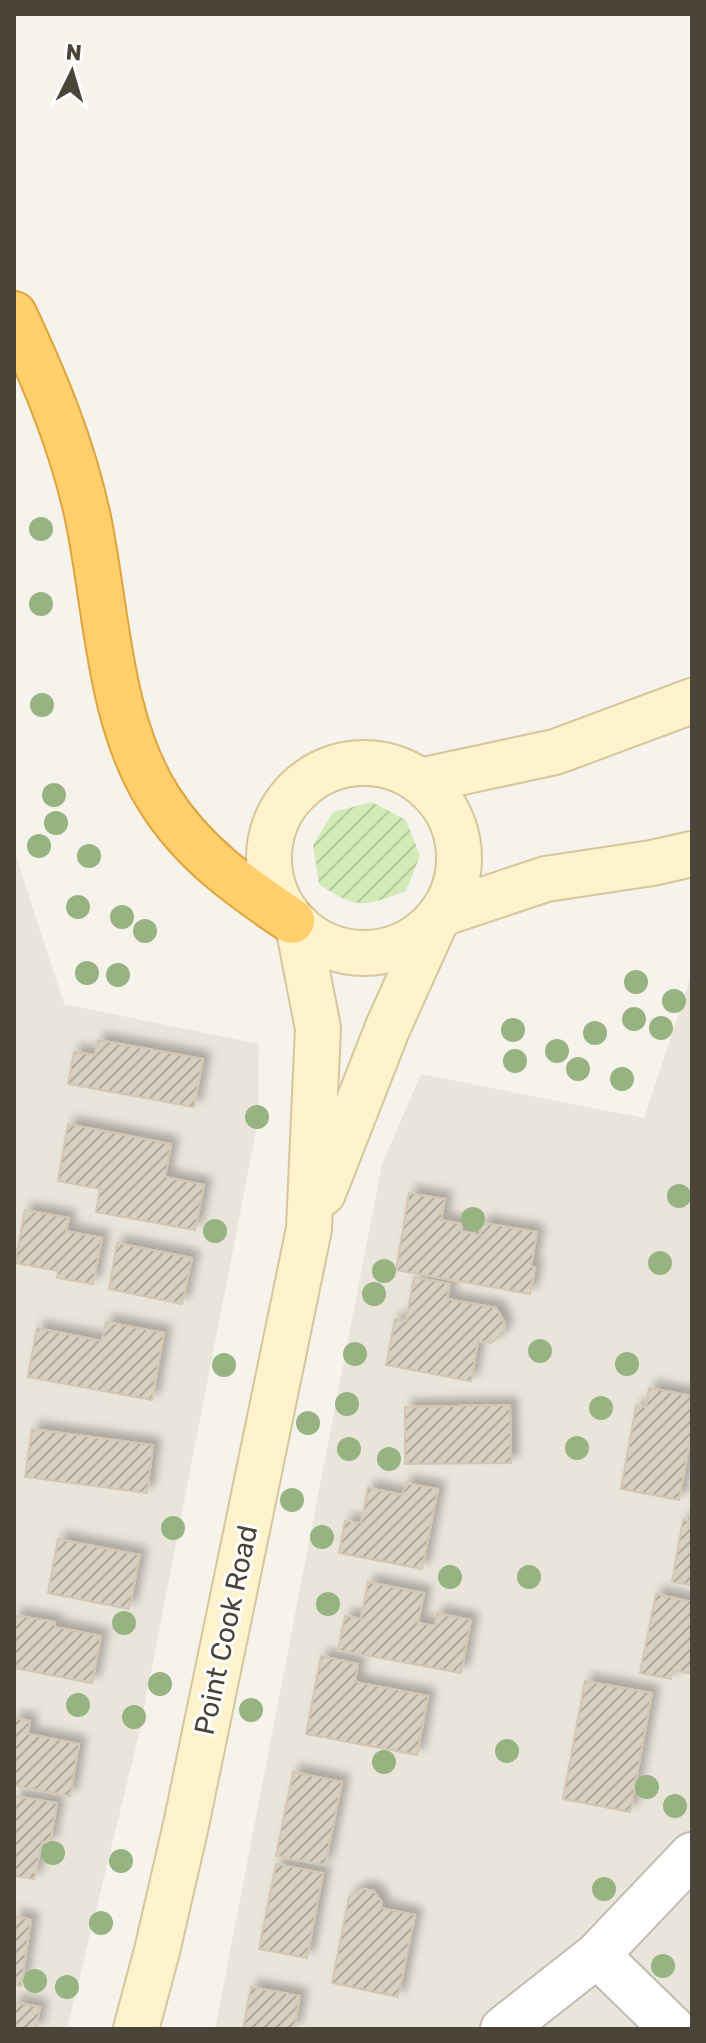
<svg xmlns="http://www.w3.org/2000/svg" width="706" height="2043" font-family="Rubik,sans-serif">
  <style>
    .residential { fill: #eae5da }
    .garden { fill: url(#garden-furrows) }
    .building { fill: url(#building-hatch); stroke: #d3c7b4; stroke-width: 2; filter: url(#shadow) }
    .lines { fill: none; stroke-linecap: round; stroke-linejoin: round }
    .street-casing { stroke: #c2bbae; stroke-width: 48 }
    .secondary-casing { stroke: #d6c79b; stroke-width: 48 }
    .highway-casing { stroke: #e0a43c; stroke-width: 48 }
    .street { stroke: #fff; stroke-width: 44 }
    .secondary { stroke: #fff3cd; stroke-width: 44 }
    .highway { stroke: #ffcf6e; stroke-width: 44 }
    .tree { fill: #97b381 }
    .labels { text-anchor: middle; dominant-baseline: central; stroke-width: 6; stroke-linejoin: round; paint-order: stroke }
    .street-label { font-size: 28px; fill: #4b4439; stroke: #fff }
  </style>
  <defs>
    <pattern id="garden-furrows" width="10" height="10" patternUnits="userSpaceOnUse" patternTransform="scale(2)"><rect width="10" height="10" fill="#d2eab5"/><path d="M-1 1l2-2M0 10L10 0M9 11l2-2" fill="none" stroke="#b6ca9c"/></pattern>
    <pattern id="building-hatch" width="6" height="6" patternUnits="userSpaceOnUse" patternTransform="scale(2)"><rect width="6" height="6" fill="#d8cfc1"/><path d="M-1 1l2-2M0 6l6-6M5 7l2-2" fill="none" stroke="#b1aa9e"/></pattern>
    <filter id="shadow"><feDropShadow dx="7" dy="-7" stdDeviation="4" flood-color="#0004"/></filter>
  </defs>
  <rect width="100%" height="100%" fill="#f6f3ec"/>
  <g class="residential">
    <polygon points="14,850 64,1004 259,1044 258,1121 139,1734 67,2029 14,2029"/>
    <polygon points="692,973 692,2029 215,2029 382,1164 421,1074 644,1118"/>
  </g>
  <path class="garden" d="M372 802 406 820 420 856 406 891C365 906 358 911 319 884L313 845 333 812Z"/>
  <g class="building">
    <polygon points="98,1040 203,1059 194,1107 68,1084 74,1052 95,1055"/>
    <polygon points="68,1124 171,1144 165,1177 204,1185 195,1230 96,1212 100,1189 58,1181"/>
    <polygon points="409,1193 445,1199 441,1220 462,1224 461,1231 480,1235 482,1223 537,1232 531,1267 535,1267 530,1294 396,1270"/>
    <polygon points="25,1210 69,1218 66,1231 102,1238 93,1284 57,1278 58,1271 15,1263"/>
    <polygon points="117,1243 192,1258 182,1304 109,1289"/>
    <polygon points="414,1277 450,1284 447,1299 496,1308 505,1323 503,1334 491,1343 478,1341 471,1381 386,1365 395,1319 406,1321"/>
    <polygon points="106,1322 164,1333 152,1400 28,1377 37,1328 102,1341"/>
    <polygon points="649,1388 692,1396 692,1431 679,1500 621,1489 636,1406 646,1407"/>
    <polygon points="510,1405 511,1463 405,1464 405,1407"/>
    <polygon points="32,1429 153,1445 147,1493 25,1477"/>
    <polygon points="405,1483 438,1489 422,1569 339,1553 345,1521 361,1523 368,1488 403,1495"/>
    <polygon points="683,1520 692,1522 692,1585 672,1582"/>
    <polygon points="58,1539 140,1555 129,1609 48,1593"/>
    <polygon points="368,1582 424,1593 418,1623 435,1626 437,1613 471,1620 461,1673 338,1650 345,1616 361,1619"/>
    <polygon points="656,1594 692,1602 692,1674 673,1670 671,1679 640,1673"/>
    <polygon points="14,1615 55,1622 55,1627 101,1636 92,1683 14,1668"/>
    <polygon points="321,1656 358,1664 355,1682 428,1696 417,1755 306,1734"/>
    <polygon points="585,1681 652,1693 630,1812 563,1799"/>
    <polygon points="14,1718 30,1721 28,1734 79,1744 70,1796 14,1786"/>
    <polygon points="293,1772 342,1782 325,1865 276,1856"/>
    <polygon points="14,1796 57,1803 50,1843 42,1842 34,1879 14,1876"/>
    <polygon points="276,1864 323,1873 307,1958 259,1949"/>
    <polygon points="361,1889 374,1891 382,1903 381,1908 415,1915 398,1997 332,1983 349,1897"/>
    <polygon points="14,1916 31,1920 21,1986 14,1985"/>
    <polygon points="251,1987 300,1996 294,2029 243,2029"/>
    <polygon points="14,2002 40,2007 36,2029 14,2029"/>
  </g>
  <g class="lines">
    <defs>
      <g id="street">
        <polyline points="597,1955 673,2029"/>
        <polyline points="503,2029 597,1955 692,1855"/>
      </g>
      <g id="secondary">
        <circle cx="364" cy="858" r="95"/>
        <polyline points="420,781 555,752 692,701"/>
        <polyline points="441,914 546,879 652,863 692,854"/>
        <polyline points="323,1193 388,1027 435,923"/>
        <polyline points="136,2029 157,1951 186,1825 309,1229 318,1028 298,926"/>
      </g>
      <path id="highway" d="M14 314C45 380 73 447 88 518 107 609 108 719 159 799 192 852 241 887 292 921"/>
    </defs>
    <use href="#street" class="street-casing"/>
    <use href="#secondary" class="secondary-casing"/>
    <use href="#highway" class="highway-casing"/>
    <use href="#street" class="street"/>
    <use href="#secondary" class="secondary"/>
    <use href="#highway" class="highway"/>
  </g>
  <g class="tree">
    <circle cx="41" cy="529" r="12"/>
    <circle cx="41" cy="604" r="12"/>
    <circle cx="42" cy="705" r="12"/>
    <circle cx="54" cy="795" r="12"/>
    <circle cx="56" cy="823" r="12"/>
    <circle cx="39" cy="846" r="12"/>
    <circle cx="89" cy="856" r="12"/>
    <circle cx="78" cy="907" r="12"/>
    <circle cx="122" cy="917" r="12"/>
    <circle cx="145" cy="931" r="12"/>
    <circle cx="87" cy="973" r="12"/>
    <circle cx="118" cy="975" r="12"/>
    <circle cx="636" cy="982" r="12"/>
    <circle cx="674" cy="1001" r="12"/>
    <circle cx="634" cy="1019" r="12"/>
    <circle cx="661" cy="1028" r="12"/>
    <circle cx="513" cy="1030" r="12"/>
    <circle cx="595" cy="1033" r="12"/>
    <circle cx="557" cy="1051" r="12"/>
    <circle cx="515" cy="1061" r="12"/>
    <circle cx="578" cy="1069" r="12"/>
    <circle cx="622" cy="1079" r="12"/>
    <circle cx="257" cy="1117" r="12"/>
    <circle cx="679" cy="1196" r="12"/>
    <circle cx="473" cy="1219" r="12"/>
    <circle cx="215" cy="1231" r="12"/>
    <circle cx="660" cy="1263" r="12"/>
    <circle cx="384" cy="1271" r="12"/>
    <circle cx="374" cy="1294" r="12"/>
    <circle cx="540" cy="1351" r="12"/>
    <circle cx="355" cy="1354" r="12"/>
    <circle cx="627" cy="1364" r="12"/>
    <circle cx="224" cy="1365" r="12"/>
    <circle cx="347" cy="1404" r="12"/>
    <circle cx="601" cy="1408" r="12"/>
    <circle cx="308" cy="1423" r="12"/>
    <circle cx="577" cy="1448" r="12"/>
    <circle cx="349" cy="1449" r="12"/>
    <circle cx="389" cy="1459" r="12"/>
    <circle cx="292" cy="1500" r="12"/>
    <circle cx="173" cy="1528" r="12"/>
    <circle cx="322" cy="1537" r="12"/>
    <circle cx="450" cy="1577" r="12"/>
    <circle cx="529" cy="1577" r="12"/>
    <circle cx="328" cy="1604" r="12"/>
    <circle cx="124" cy="1623" r="12"/>
    <circle cx="160" cy="1684" r="12"/>
    <circle cx="78" cy="1705" r="12"/>
    <circle cx="251" cy="1710" r="12"/>
    <circle cx="134" cy="1717" r="12"/>
    <circle cx="507" cy="1751" r="12"/>
    <circle cx="384" cy="1762" r="12"/>
    <circle cx="647" cy="1787" r="12"/>
    <circle cx="675" cy="1806" r="12"/>
    <circle cx="53" cy="1853" r="12"/>
    <circle cx="121" cy="1861" r="12"/>
    <circle cx="604" cy="1889" r="12"/>
    <circle cx="101" cy="1923" r="12"/>
    <circle cx="663" cy="1966" r="12"/>
    <circle cx="35" cy="1981" r="12"/>
    <circle cx="67" cy="1987" r="12"/>
  </g>
  <g class="labels">
    <g class="street-label">
      <text transform="translate(226 1630) rotate(-78)">Point Cook Road</text>
    </g>
  </g>
  <rect width="706" height="2043" fill="none" stroke="#4b4439" stroke-width="32"/>
  <g transform="translate(72 72) rotate(5)" stroke="#ffffff" stroke-width="6" paint-order="stroke">
  <path d="M0-6L14 30L0 20L-14 30Z" fill="#4b4439"/>
  <text y="-12" font-size="22" font-weight="bold" text-anchor="middle" fill="#4b4439">N</text>
  </g>
</svg>
